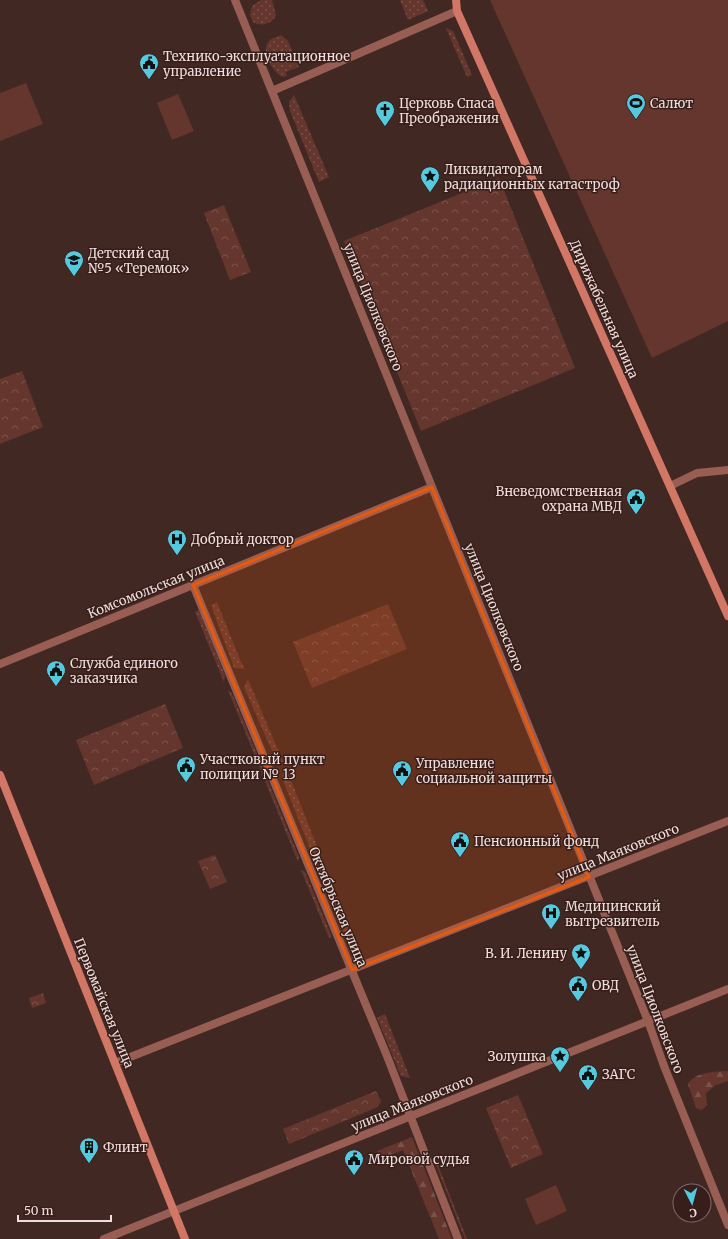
<svg xmlns="http://www.w3.org/2000/svg" width="728" height="1239" font-family="Merriweather,serif">
  <style>
    .grass { fill: url(#grass-dots) }
    .forest { fill: url(#forest-firs) }
    .park { fill: url(#park-crowns) }
    .garden { fill: #64362d }
    .lines { fill: none; stroke-linecap: round; stroke-linejoin: round }
    .minor { stroke: #985e54; stroke-width: 8 }
    .tertiary { stroke: #985e54; stroke-width: 8 }
    .secondary { stroke: #d27666; stroke-width: 8 }
    .marked { fill: #e8590c; fill-opacity: 0.2; stroke: #e8590c; stroke-width: 3; stroke-linejoin: round }
    .labels { text-anchor: middle; dominant-baseline: central; stroke-width: 3; stroke-linejoin: round; paint-order: stroke }
    .poi-label { font-size: 13px; fill: #efdeda; stroke: #381e1a; text-anchor: start }
    .street-label { font-size: 13px; fill: #efdeda; stroke: #381e1a }
  </style>
  <defs>
    <pattern id="grass-dots" width="8" height="8" patternUnits="userSpaceOnUse"><rect width="8" height="8" fill="#64362d"/><path d="M2 2h.1M6 6h.1" fill="none" stroke="#7a534b" stroke-width="1.8" stroke-linecap="round"/></pattern>
    <pattern id="forest-firs" width="22" height="20" patternUnits="userSpaceOnUse"><rect width="22" height="20" fill="#64362d"/><path d="M5 1l3.5 6h-7zM16 11l3.5 6h-7z" fill="#7a534b"/></pattern>
    <pattern id="park-crowns" width="20" height="18" patternUnits="userSpaceOnUse"><rect width="20" height="18" fill="#64362d"/><path d="M2 6a3 3 0 1 1 6 0M12 15a3 3 0 1 1 6 0" fill="none" stroke="#7a534b"/></pattern>
  </defs>
  <rect width="100%" height="100%" fill="#422823"/>
  <g class="grass">
    <path d="M261 0H272L276 15C272 24 261 27 253 22L250 15 252 6Z"/>
    <polygon points="400,0 423,0 428,11 408,20"/>
    <polygon points="446,28 453,31 472,75 467,77"/>
    <path d="M281 35 288 41 299 67 286 72 287 76 283 77C273 73 259 50 270 40 272 38 278 37 281 35Z"/>
    <polygon points="294,95 329,177 319,182 290,111 289,102"/>
    <polygon points="217,602 241,662 245,669 234,668 211,605"/>
    <polygon points="199,610 225,675 224,682 195,612"/>
    <polygon points="248,679 283,762 278,761 275,758 244,687"/>
    <polygon points="228,690 232,693 299,857 298,862"/>
    <polygon points="287,770 351,933 345,936 282,778 283,773"/>
    <polygon points="301,870 305,872 332,937 329,938"/>
    <polygon points="385,1014 410,1078 401,1076 377,1018"/>
    <polygon points="434,1160 436,1160 467,1239 465,1239"/>
  </g>
  <g class="forest">
    <path d="M728 1071V1081L716 1085 706 1093 707 1105 702 1110 696 1108 688 1084C696 1071 715 1072 728 1071Z"/>
    <polygon points="412,1137 452,1239 439,1239 403,1150 381,1159 377,1151"/>
  </g>
  <g class="park">
    <polygon points="499,178 575,368 421,431 344,241"/>
    <polygon points="224,205 251,272 230,280 204,213"/>
    <polygon points="22,371 43,427 0,444 0,379"/>
    <polygon points="388,604 407,649 312,688 293,642"/>
    <polygon points="165,704 183,748 94,785 76,740"/>
    <polygon points="215,855 227,882 210,889 198,861"/>
    <polygon points="43,993 46,1003 32,1008 29,998"/>
    <polygon points="376,1091 381,1101 378,1107 289,1144 283,1129"/>
    <polygon points="518,1095 543,1154 511,1168 486,1108"/>
  </g>
  <g class="garden">
    <polygon points="490,0 728,0 728,321 652,358"/>
    <polygon points="26,83 43,124 0,141 0,93"/>
    <polygon points="178,94 194,131 172,140 157,103"/>
    <polygon points="556,1185 567,1211 536,1225 525,1199"/>
  </g>
  <g class="lines">
    <g class="minor">
      <polyline points="670,486 697,473 728,470"/>
      <polyline points="104,1239 174,1211"/>
    </g>
    <g class="tertiary">
      <polyline points="235,0 648,1021 664,1066 728,1225"/>
      <polyline points="272,91 457,11"/>
      <polyline points="193,585 387,1056 458,1239"/>
      <polyline points="0,664 432,487"/>
      <polyline points="115,1063 728,821"/>
      <polyline points="174,1211 728,989"/>
    </g>
    <g class="secondary">
      <polyline points="456,0 457,11 728,616"/>
      <polyline points="0,775 185,1239"/>
    </g>
  </g>
  <path class="marked" d="M432 487 589 877 352 970 193 585Z"/>
  <defs>
    <symbol id="civic-pin" viewBox="-11 -11 22 30"><path d="M0 17L-7.5 6A9.5 9.5 0 1 1 7.5 6Z" fill="#55cadf" stroke="#381e1a"/><path d="M-.6-6.5H3V-4.5H.6V-3L4-1V1h2V6H-6V1h2V-1L-.6-3ZM-1.2 2.5V6h2.4V2.5Z" fill="#111"/></symbol>
    <symbol id="stadium-pin" viewBox="-11 -11 22 30"><path d="M0 17L-7.5 6A9.5 9.5 0 1 1 7.5 6Z" fill="#55cadf" stroke="#381e1a"/><path d="M0-5a6.5 5 0 1 0 0 10a6.5 5 0 1 0 0-10ZM-3.5-1.8h7v3.6h-7Z" fill="#111"/></symbol>
    <symbol id="church-pin" viewBox="-11 -11 22 30"><path d="M0 17L-7.5 6A9.5 9.5 0 1 1 7.5 6Z" fill="#55cadf" stroke="#381e1a"/><path d="M-1.2-6h2.4v3.5h3.3v2.4h-3.3V6h-2.4V-.1h-3.3v-2.4h3.3Z" fill="#111"/></symbol>
    <symbol id="sight-pin" viewBox="-11 -11 22 30"><path d="M0 17L-7.5 6A9.5 9.5 0 1 1 7.5 6Z" fill="#55cadf" stroke="#381e1a"/><path d="M0-6L1.8-2.2L6-1.7L2.9 1.2L3.7 5.4L0 3.3L-3.7 5.4L-2.9 1.2L-6-1.7L-1.8-2.2Z" fill="#111"/></symbol>
    <symbol id="school-pin" viewBox="-11 -11 22 30"><path d="M0 17L-7.5 6A9.5 9.5 0 1 1 7.5 6Z" fill="#55cadf" stroke="#381e1a"/><path d="M0-5L7-2L0 1L-7-2ZM-4 1L0 2.5L4 1V4Q0 6-4 4Z" fill="#111"/></symbol>
    <symbol id="hospital-pin" viewBox="-11 -11 22 30"><path d="M0 17L-7.5 6A9.5 9.5 0 1 1 7.5 6Z" fill="#55cadf" stroke="#381e1a"/><path d="M-5-5h3v3.5h4V-5h3V5h-3V1.5h-4V5h-3Z" fill="#111"/></symbol>
    <symbol id="building-pin" viewBox="-11 -11 22 30"><path d="M0 17L-7.5 6A9.5 9.5 0 1 1 7.5 6Z" fill="#55cadf" stroke="#381e1a"/><path d="M-4-6H4V6H1V3H-1V6H-4ZM-2.5-4.3h1.7v1.8h-1.7ZM.8-4.3h1.7v1.8H.8ZM-2.5-1h1.7V.8h-1.7ZM.8-1h1.7V.8H.8Z" fill="#111"/></symbol>
  </defs>
  <g fill-rule="evenodd">
    <use href="#civic-pin" x="138" y="52" width="22" height="30"/>
    <use href="#stadium-pin" x="625" y="92" width="22" height="30"/>
    <use href="#church-pin" x="374" y="99" width="22" height="30"/>
    <use href="#sight-pin" x="419" y="165" width="22" height="30"/>
    <use href="#school-pin" x="63" y="249" width="22" height="30"/>
    <use href="#civic-pin" x="625" y="487" width="22" height="30"/>
    <use href="#hospital-pin" x="166" y="528" width="22" height="30"/>
    <use href="#civic-pin" x="45" y="659" width="22" height="30"/>
    <use href="#civic-pin" x="175" y="755" width="22" height="30"/>
    <use href="#civic-pin" x="391" y="759" width="22" height="30"/>
    <use href="#civic-pin" x="449" y="830" width="22" height="30"/>
    <use href="#hospital-pin" x="540" y="902" width="22" height="30"/>
    <use href="#sight-pin" x="570" y="942" width="22" height="30"/>
    <use href="#civic-pin" x="567" y="974" width="22" height="30"/>
    <use href="#sight-pin" x="549" y="1045" width="22" height="30"/>
    <use href="#civic-pin" x="577" y="1063" width="22" height="30"/>
    <use href="#building-pin" x="78" y="1136" width="22" height="30"/>
    <use href="#civic-pin" x="343" y="1148" width="22" height="30"/>
  </g>
  <g class="labels">
    <g class="poi-label">
      <text x="163" y="56">Технико-эксплуатационное<tspan x="163" dy="15">управление</tspan></text>
      <text x="399" y="103">Церковь Спаса<tspan x="399" dy="15">Преображения</tspan></text>
      <text x="650" y="103">Салют</text>
      <text x="444" y="169">Ликвидаторам<tspan x="444" dy="15">радиационных катастроф</tspan></text>
      <text x="88" y="253">Детский сад<tspan x="88" dy="15">№5 «Теремок»</tspan></text>
      <text x="622" y="491" text-anchor="end">Вневедомственная<tspan x="622" dy="15">охрана МВД</tspan></text>
      <text x="191" y="539">Добрый доктор</text>
      <text x="70" y="663">Служба единого<tspan x="70" dy="15">заказчика</tspan></text>
      <text x="200" y="759">Участковый пункт<tspan x="200" dy="15">полиции № 13</tspan></text>
      <text x="416" y="763">Управление<tspan x="416" dy="15">социальной защиты</tspan></text>
      <text x="474" y="841">Пенсионный фонд</text>
      <text x="565" y="906">Медицинский<tspan x="565" dy="15">вытрезвитель</tspan></text>
      <text x="567" y="953" text-anchor="end">В. И. Ленину</text>
      <text x="592" y="985">ОВД</text>
      <text x="546" y="1056" text-anchor="end">Золушка</text>
      <text x="602" y="1074">ЗАГС</text>
      <text x="103" y="1147">Флинт</text>
      <text x="368" y="1159">Мировой судья</text>
    </g>
    <g class="street-label">
      <text transform="translate(373 307) rotate(68)">улица Циолковского</text>
      <text transform="translate(604 309) rotate(66)">Дирижабельная улица</text>
      <text transform="translate(156 587) rotate(-22)">Комсомольская улица</text>
      <text transform="translate(494 607) rotate(68)">улица Циолковского</text>
      <text transform="translate(618 852) rotate(-22)">улица Маяковского</text>
      <text transform="translate(338 907) rotate(67)">Октябрьская улица</text>
      <text transform="translate(104 1003) rotate(68)">Первомайская улица</text>
      <text transform="translate(655 1009) rotate(69)">улица Циолковского</text>
      <text transform="translate(412 1103) rotate(-22)">улица Маяковского</text>
    </g>
  </g>
  <g transform="translate(692 1203) rotate(174)"><circle r="19" fill="#381e1a" stroke="#816b67"/>
  <path d="M0-3L7 15L0 10L-7 15Z" fill="#55cadf"/>
  <text y="-6" font-size="11" font-weight="bold" text-anchor="middle" fill="#efdeda">С</text>
  </g>
  <path d="M18 1215v6h93v-6" fill="none" stroke="#efdeda" stroke-width="2"/>
  <text x="24" y="1215" font-size="12" fill="#efdeda" stroke="#381e1a" stroke-width="3" paint-order="stroke">50 m</text>
</svg>
